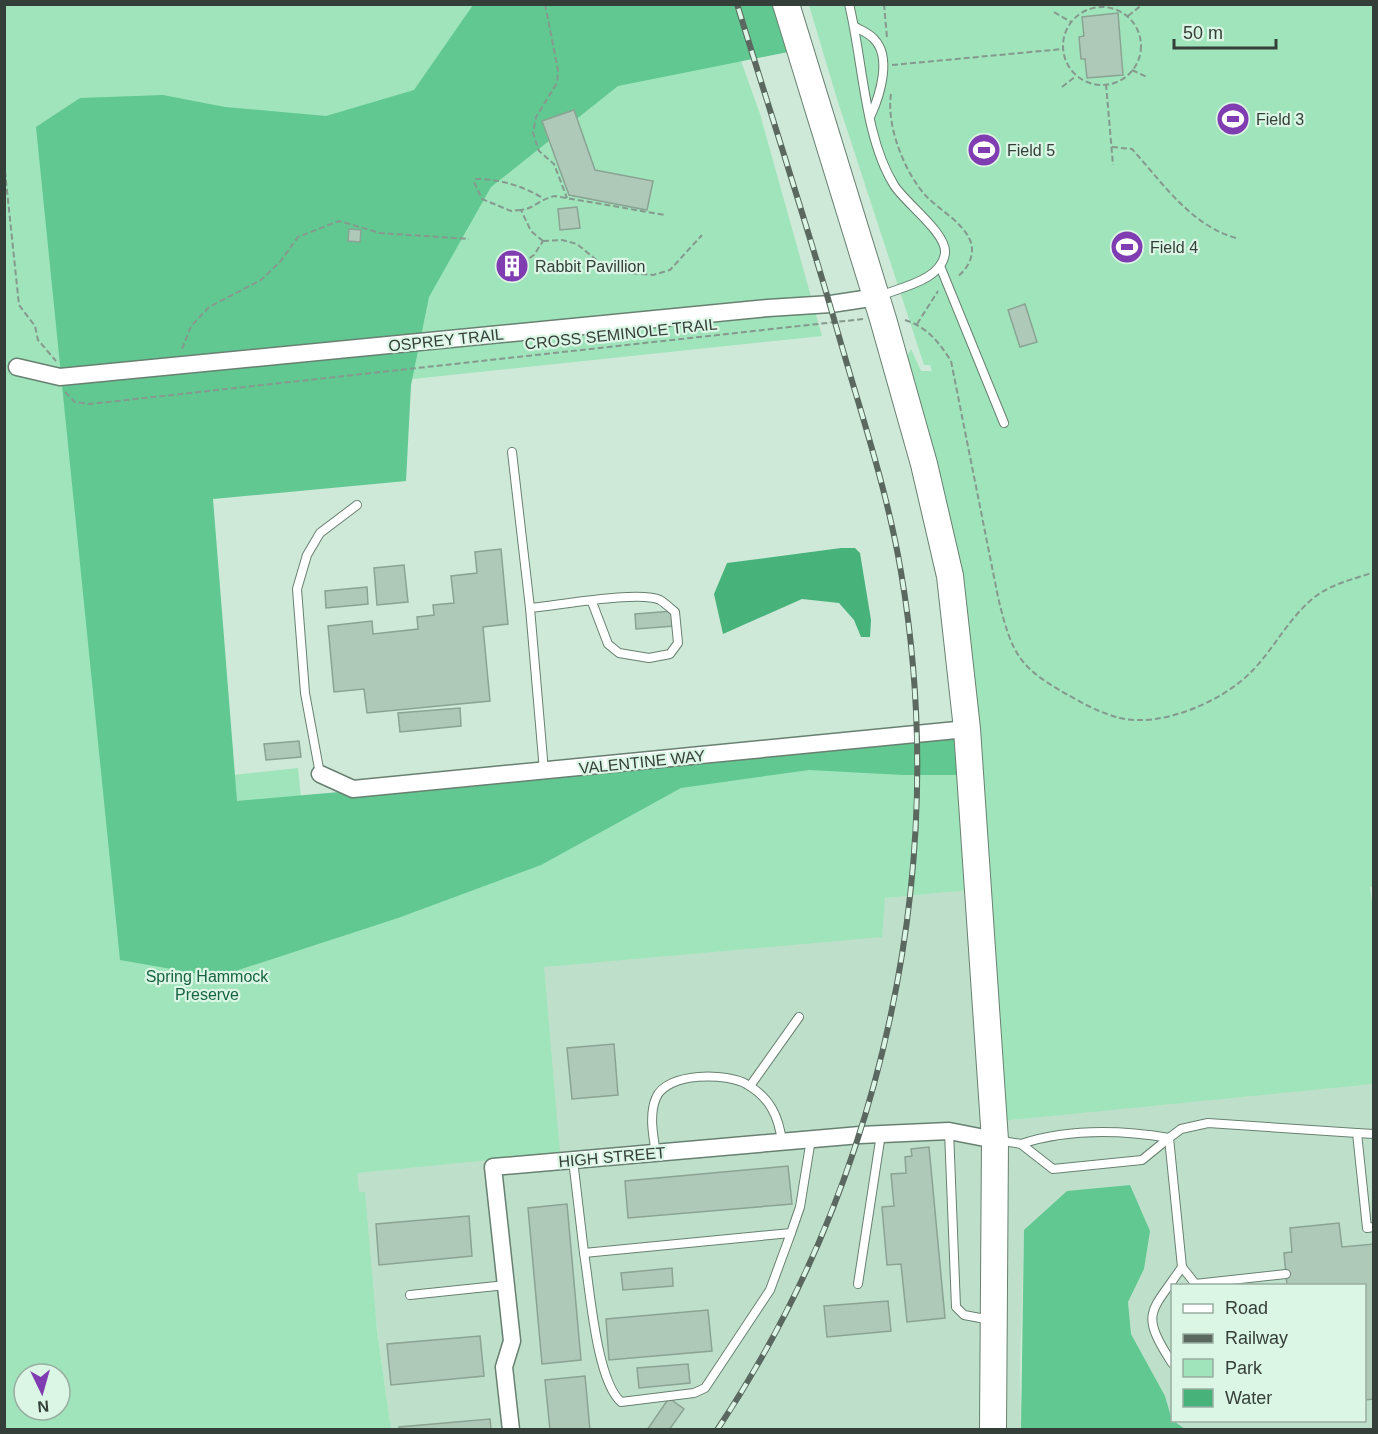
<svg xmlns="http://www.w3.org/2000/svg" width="1378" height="1434" font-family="Helvetica,sans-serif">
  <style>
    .built { fill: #bee0ca }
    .green { fill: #9fe4bb; fill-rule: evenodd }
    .forest { fill: #60c890 }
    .water { fill: #48b27b }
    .building { fill: #afc9b9; stroke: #8aa393; stroke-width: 1.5 }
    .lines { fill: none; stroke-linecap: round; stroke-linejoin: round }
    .lane-casing { stroke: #688071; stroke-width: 10 }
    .street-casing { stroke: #688071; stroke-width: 19 }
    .primary-casing { stroke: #688071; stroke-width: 28 }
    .path { stroke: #86998d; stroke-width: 2; stroke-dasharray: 6 3; stroke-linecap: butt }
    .lane { stroke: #fff; stroke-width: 8 }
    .street { stroke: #fff; stroke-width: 16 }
    .primary { stroke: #fff; stroke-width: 26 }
    .rail-casing { stroke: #5a685f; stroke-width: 6 }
    .rail { stroke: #dbf6e5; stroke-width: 4; stroke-dasharray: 11; stroke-linecap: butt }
    .labels { text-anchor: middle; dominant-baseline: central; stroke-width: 4.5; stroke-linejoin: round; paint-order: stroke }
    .poi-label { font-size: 16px; fill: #353f39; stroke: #dbf6e5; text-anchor: start }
    .street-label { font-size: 16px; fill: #353f39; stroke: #dbf6e5 }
    .park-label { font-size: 16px; fill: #186440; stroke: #dbf6e5 }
  </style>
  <rect width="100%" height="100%" fill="#cee9d8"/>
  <g class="built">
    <polygon points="971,890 988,1128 985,1429 391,1429 355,1165 543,929"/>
    <polygon points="1373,1081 1373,1429 1185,1430 1173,1421 1364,1420 1364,1286 1172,1286 1172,1419 1165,1396 1131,1334 1128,1302 1144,1269 1024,1230 1020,1366 1021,1429 999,1430 1002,1121"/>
  </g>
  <g class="green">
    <path d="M5 5H721L760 114 822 336 90 413 137 785 298 768 302 808 880 754 882 774 963 775 970 890 885 898 882 937 544 967 560 1153 357 1173 359 1192H365L377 1330 391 1429 5 1430ZM24 1374H60V1410H24Z"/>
    <polygon points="809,5 1373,5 1374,886 1370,887 1374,920 1373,1084 1001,1121 974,729 903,363 911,349 921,371 932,371 930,365 924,365 837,99"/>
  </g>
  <g class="forest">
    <polygon points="473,5 779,5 793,51 618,86 491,187 429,297 411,385 406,481 213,499 237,801 557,773 960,731 963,775 903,775 809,770 681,788 541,865 398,918 217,977 120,960 36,127 80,98 163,95 225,107 326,116 414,90"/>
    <polygon points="1130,1185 1150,1231 1144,1269 1128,1302 1131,1334 1165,1396 1172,1420 1185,1429 1021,1429 1024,1230 1067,1191"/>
  </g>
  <polygon class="water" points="841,548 855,548 860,553 871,620 870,637 861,637 854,620 839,603 802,599 723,634 714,594 727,563"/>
  <g class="building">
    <polygon points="1118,13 1123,75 1087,78 1085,59 1081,59 1079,37 1084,36 1082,17"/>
    <polygon points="574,110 595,170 653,181 647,210 569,195 542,121"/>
    <polygon points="577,207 580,228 560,230 558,209"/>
    <polygon points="349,229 361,230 360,242 348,241"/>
    <polygon points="505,258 521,260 519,274 503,272"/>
    <polygon points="1025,304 1037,342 1020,347 1008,310"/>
    <polygon points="501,549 508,624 483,627 490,701 367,713 364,689 334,692 328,626 372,621 373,634 418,629 417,617 434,615 433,605 454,603 451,576 477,573 475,552"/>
    <polygon points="404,565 408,602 377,605 374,568"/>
    <polygon points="367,587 368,604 326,608 325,591"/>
    <polygon points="673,611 675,626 636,629 635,614"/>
    <polygon points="460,708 461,726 400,732 398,713"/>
    <polygon points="299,741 301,757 266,760 264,744"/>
    <polygon points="614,1044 618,1095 572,1099 567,1048"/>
    <polygon points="929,1147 945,1318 907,1322 901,1264 887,1265 882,1207 894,1206 891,1174 906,1173 905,1157 912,1156 911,1149"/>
    <polygon points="788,1166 792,1204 628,1218 625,1181"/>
    <polygon points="567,1204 581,1360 542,1364 528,1208"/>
    <polygon points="469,1216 472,1256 379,1265 376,1224"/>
    <polygon points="1339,1223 1342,1247 1374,1244 1374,1399 1364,1400 1364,1286 1287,1286 1284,1253 1292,1252 1290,1228"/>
    <polygon points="672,1268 673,1286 623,1290 621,1273"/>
    <polygon points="888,1301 891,1331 827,1337 824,1306"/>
    <polygon points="708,1310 712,1351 609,1360 606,1319"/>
    <polygon points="480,1336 484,1376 391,1385 387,1344"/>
    <polygon points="688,1364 690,1383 639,1388 637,1368"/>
    <polygon points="585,1376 590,1430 550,1430 545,1380"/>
    <polygon points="669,1398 684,1409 669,1430 647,1430"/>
    <polygon points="490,1419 491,1430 399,1430 399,1427"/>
  </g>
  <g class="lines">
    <defs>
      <g id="lane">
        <path d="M849 4C863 60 864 137 894 185 905 203 947 233 945 253 942 280 901 287 880 296"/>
        <path d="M854 26C860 30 869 33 874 39 892 57 880 95 871 115"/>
        <polyline points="940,266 1004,423"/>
        <polyline points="512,452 530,608 544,771"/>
        <path d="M530 608C556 606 640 590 660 600 665 603 670 608 675 612L678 643 670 654 649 658 619 653 608 644 592 602"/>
        <polyline points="320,774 305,693 297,589 307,555 320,533 357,505"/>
        <polyline points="750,1086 799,1017"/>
        <polyline points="949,1131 956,1307 964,1315 991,1320"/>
        <polyline points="1357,1133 1374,1134"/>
        <path d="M997 1140 1021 1144 1053 1169 1142 1160 1169 1138C1121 1130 1067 1129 1021 1144"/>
        <path d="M656 1153C653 1136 649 1114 656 1098 666 1072 728 1072 748 1085 770 1098 779 1117 782 1142"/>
        <polyline points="573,1160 584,1253 791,1233 800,1207 811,1139"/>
        <path d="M584 1253C590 1288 596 1380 621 1402L694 1393 705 1388 770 1290 791 1233"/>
        <polyline points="858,1284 881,1134"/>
        <polyline points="1195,1284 1286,1274"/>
        <polyline points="1197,1286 1182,1267 1169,1138 1181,1129 1208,1123 1357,1133 1367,1228 1374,1227"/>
        <polyline points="410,1295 506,1285"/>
        <path d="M1172 1363C1139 1312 1151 1313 1182 1267"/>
      </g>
      <g id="street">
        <polyline points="17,367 60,377 768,308 831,304 877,297"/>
        <polyline points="320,774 353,789 967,729"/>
        <polyline points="511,1430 504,1367 512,1341 493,1167 860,1135 949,1131 995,1140"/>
      </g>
      <polyline id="primary" points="786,4 883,319 924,464 950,576 967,729 995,1140 993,1430"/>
    </defs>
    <use href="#lane" class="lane-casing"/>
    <use href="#street" class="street-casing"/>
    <use href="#primary" class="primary-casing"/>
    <g class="path">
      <polyline points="473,4 475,4"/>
      <polyline points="545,4 558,70 557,83 536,117 533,133 539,151 554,164 567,198"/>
      <polyline points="884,4 887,38"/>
      <circle cx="1102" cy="46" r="39"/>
      <polyline points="1054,12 1071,22"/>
      <polyline points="1128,16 1143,4"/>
      <polyline points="892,65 1063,49"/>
      <polyline points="1132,70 1147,77"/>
      <polyline points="1106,84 1113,165"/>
      <polyline points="1062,87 1076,76"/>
      <path d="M891 94C886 126 905 174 927 197 941 211 962 222 970 240 976 254 968 269 957 277"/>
      <path d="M1112 147 1132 149C1162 182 1190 225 1236 238"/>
      <polyline points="4,162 19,305 35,326 38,340 56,361"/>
      <path d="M521 210 511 211 482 199 474 182 476 179C501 179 522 186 543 198"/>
      <path d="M543 241 531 231 521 210C533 209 542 198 555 196L665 215"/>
      <polyline points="543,241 562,240 577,244 605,267 629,273 653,275 670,270 702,235"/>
      <polyline points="522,263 534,255 543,241"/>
      <path d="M905 320C927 327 939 342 951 361L998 597C1013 660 1021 669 1077 700 1091 708 1105 714 1120 718 1162 728 1224 701 1253 670 1274 648 1288 620 1311 600 1329 584 1352 580 1374 572"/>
      <polyline points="917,324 938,291"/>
      <polyline points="182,349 191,326 209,307 261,280 280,262 298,237 339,221 380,233 469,239"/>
      <polyline points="65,392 75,402 90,404 863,319"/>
    </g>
    <use href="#lane" class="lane"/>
    <use href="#street" class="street"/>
    <use href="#primary" class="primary"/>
    <defs>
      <path id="rail" d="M717 1430C883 1181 951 868 901 572 887 488 859 408 836 326 805 218 770 112 737 4"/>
    </defs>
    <use href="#rail" class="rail-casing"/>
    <use href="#rail" class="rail"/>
  </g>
  <defs>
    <symbol id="stadium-disc" viewBox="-11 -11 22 22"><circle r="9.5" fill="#803db1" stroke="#dbf6e5"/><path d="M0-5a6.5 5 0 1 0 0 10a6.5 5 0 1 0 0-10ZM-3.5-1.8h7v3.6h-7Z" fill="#fff"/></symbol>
    <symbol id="building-disc" viewBox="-11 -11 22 22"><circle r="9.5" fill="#803db1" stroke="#dbf6e5"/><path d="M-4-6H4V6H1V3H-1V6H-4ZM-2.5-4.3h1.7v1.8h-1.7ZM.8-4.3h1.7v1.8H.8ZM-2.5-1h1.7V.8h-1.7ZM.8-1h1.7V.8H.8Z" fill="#fff"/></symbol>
  </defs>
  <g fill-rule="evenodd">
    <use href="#stadium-disc" x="1214" y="100" width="38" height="38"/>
    <use href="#stadium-disc" x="965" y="131" width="38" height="38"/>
    <use href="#stadium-disc" x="1108" y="228" width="38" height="38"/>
    <use href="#building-disc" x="493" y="247" width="38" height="38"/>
  </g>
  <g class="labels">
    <g class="poi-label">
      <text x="1256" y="119">Field 3</text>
      <text x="1007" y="150">Field 5</text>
      <text x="1150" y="247">Field 4</text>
      <text x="535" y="266">Rabbit Pavillion</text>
    </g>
    <g class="street-label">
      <text transform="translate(621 334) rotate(-6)">CROSS SEMINOLE TRAIL</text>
      <text transform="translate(446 340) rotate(-6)">OSPREY TRAIL</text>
      <text transform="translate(642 762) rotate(-6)">VALENTINE WAY</text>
      <text transform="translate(612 1157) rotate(-5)">HIGH STREET</text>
    </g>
    <g class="park-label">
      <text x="207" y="976">Spring Hammock<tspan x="207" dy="18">Preserve</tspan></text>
    </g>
  </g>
  <rect width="1378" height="1434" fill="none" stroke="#353f39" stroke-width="12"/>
  <rect x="1171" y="1284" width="195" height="138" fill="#dbf6e5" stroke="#99ada0" stroke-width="1.5"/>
  <rect x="1183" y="1304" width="30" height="9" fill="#ffffff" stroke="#99ada0" stroke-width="1.5"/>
  <text x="1225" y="1314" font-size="18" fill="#353f39">Road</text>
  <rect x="1183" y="1334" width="30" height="9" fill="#5a685f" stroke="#99ada0" stroke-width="1.5"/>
  <text x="1225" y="1344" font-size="18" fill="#353f39">Railway</text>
  <rect x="1183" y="1359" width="30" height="18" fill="#9fe4bb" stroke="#99ada0" stroke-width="1.5"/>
  <text x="1225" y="1374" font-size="18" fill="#353f39">Park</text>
  <rect x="1183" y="1389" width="30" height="18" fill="#48b27b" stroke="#99ada0" stroke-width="1.5"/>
  <text x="1225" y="1404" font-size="18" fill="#353f39">Water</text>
  <g transform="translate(42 1392) rotate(175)"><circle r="28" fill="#dbf6e5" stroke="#99ada0" stroke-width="1.5"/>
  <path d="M0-4.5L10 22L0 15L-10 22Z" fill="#803db1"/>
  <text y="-9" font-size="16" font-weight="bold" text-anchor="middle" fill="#353f39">N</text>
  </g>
  <path d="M1174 39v9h102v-9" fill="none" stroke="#353f39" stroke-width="3"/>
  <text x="1183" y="39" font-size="18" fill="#353f39" stroke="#dbf6e5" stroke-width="4.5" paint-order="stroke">50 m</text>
</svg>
